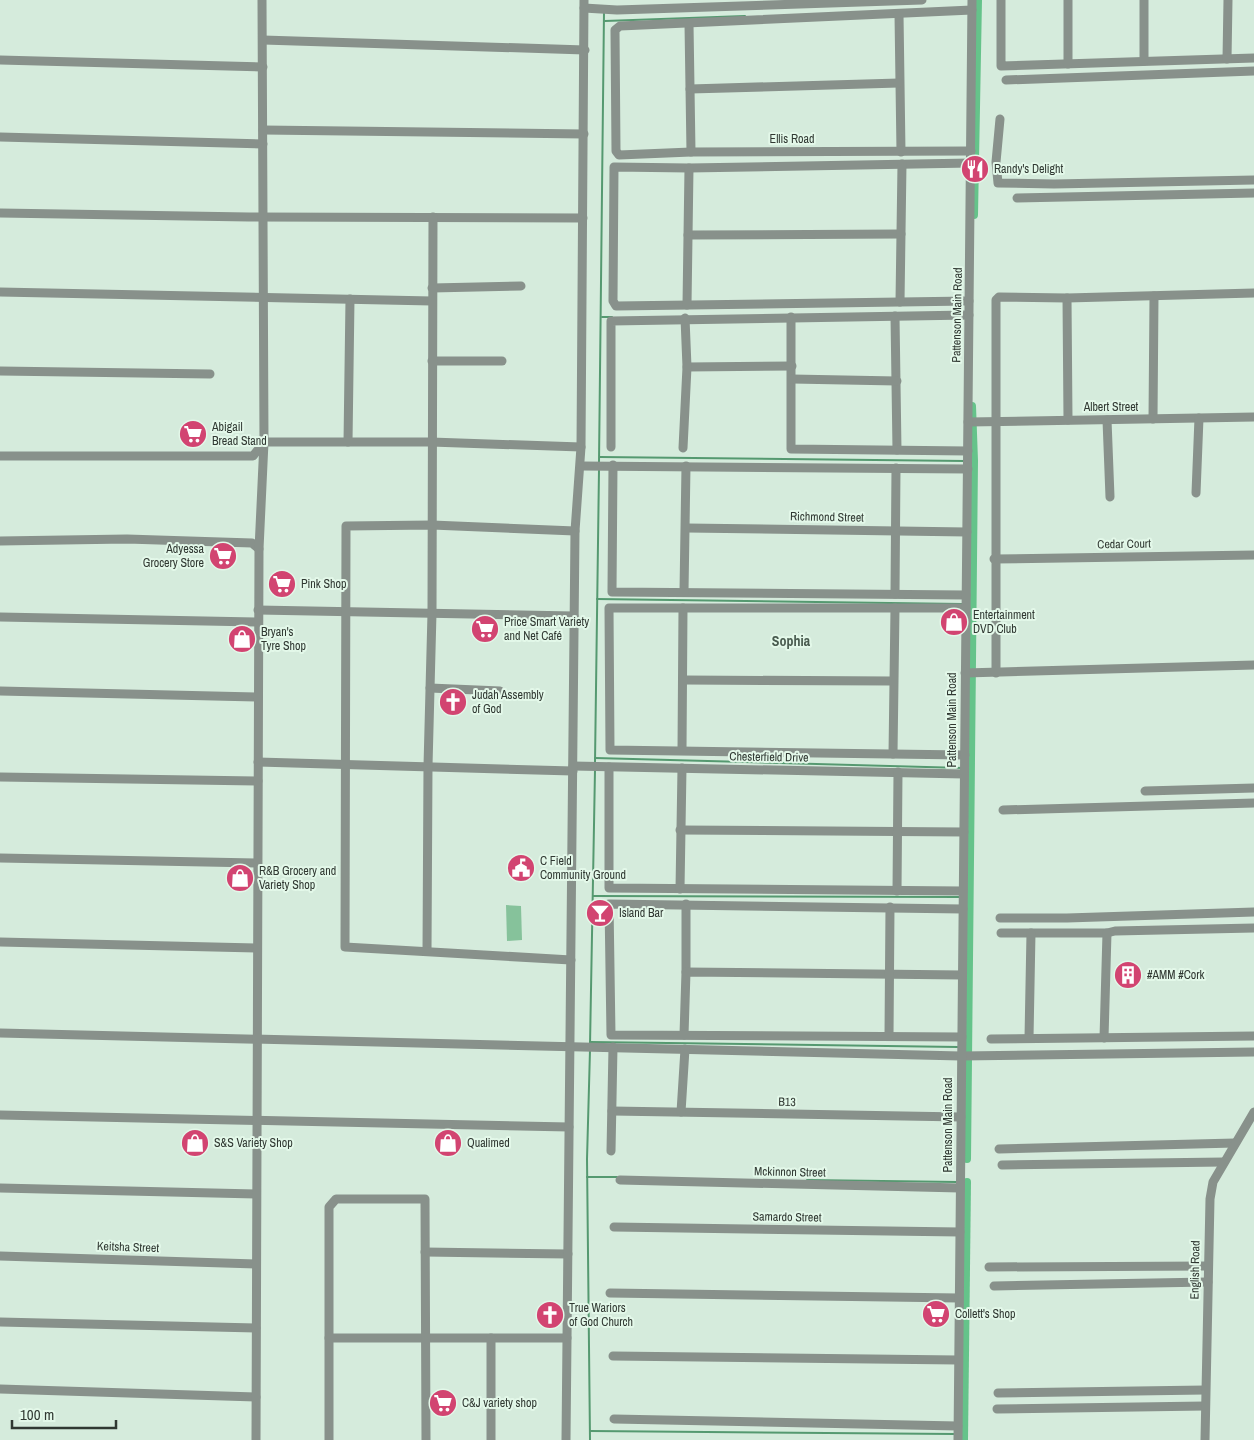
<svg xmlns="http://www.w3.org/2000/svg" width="1254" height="1440" font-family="'Archivo Narrow',sans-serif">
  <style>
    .green { fill: #86c29b }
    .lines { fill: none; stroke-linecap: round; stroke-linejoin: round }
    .stream { stroke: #559970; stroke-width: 2 }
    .canal { stroke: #65c38a; stroke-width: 8 }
    .minor { stroke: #88918b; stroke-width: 9 }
    .labels { text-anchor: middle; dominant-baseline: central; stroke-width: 4; stroke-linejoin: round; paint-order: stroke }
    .street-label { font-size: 12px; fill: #303832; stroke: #e3f8e9 }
    .poi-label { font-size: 12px; fill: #303832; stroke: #e3f8e9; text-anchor: start }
    .neighbourhood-label { font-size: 14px; font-weight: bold; fill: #495b4f; stroke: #e3f8e9 }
  </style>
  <rect width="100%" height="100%" fill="#d5ebdc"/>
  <polygon class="green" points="506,905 521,906 522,940 507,941"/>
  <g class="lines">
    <g class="stream">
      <polyline points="605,21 745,16"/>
      <polyline points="602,317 612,317"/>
      <polyline points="600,457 965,461"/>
      <polyline points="599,462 604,12"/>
      <polyline points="597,599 962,604"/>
      <polyline points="595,758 963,768"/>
      <polyline points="595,762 599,470"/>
      <polyline points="593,896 961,897"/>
      <polyline points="590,1042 958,1047"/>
      <polyline points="590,1045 595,770"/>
      <polyline points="587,1177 617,1177"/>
      <polyline points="807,1180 957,1182"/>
      <polyline points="590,1431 955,1434"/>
      <polyline points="590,1440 587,1159 590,1050"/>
    </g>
    <g class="canal">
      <polyline points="974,215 978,0"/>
      <polyline points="967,1159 974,461 972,406"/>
      <polyline points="964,1440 967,1182"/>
    </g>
    <g class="minor">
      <polyline points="1001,0 1001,66 1254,58"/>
      <polyline points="584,8 617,10 922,0"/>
      <polyline points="899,14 901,152"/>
      <polyline points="689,24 691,152"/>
      <polyline points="263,40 585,50"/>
      <polyline points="1227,59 1228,0"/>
      <polyline points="0,60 263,67"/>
      <polyline points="1144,61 1144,0"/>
      <polyline points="1068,64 1068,0"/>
      <polyline points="1006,80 1254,71"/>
      <polyline points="690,89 899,83"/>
      <polyline points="1000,119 996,162 998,183 1054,184 1254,180"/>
      <polyline points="263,130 584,134"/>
      <polyline points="0,137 263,144"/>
      <polyline points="971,151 691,152 619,155 616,151 615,30 620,26 972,10"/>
      <polyline points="1017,198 1254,193"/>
      <polyline points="0,213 249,217 583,218"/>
      <polyline points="688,235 901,234"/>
      <polyline points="432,288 521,286"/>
      <polyline points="0,292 432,301"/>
      <polyline points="1067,298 1068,420"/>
      <polyline points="969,301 616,306 613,301 614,167 689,168 971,163"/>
      <polyline points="900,302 902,164"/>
      <polyline points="687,305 689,168"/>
      <polyline points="895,316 897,450"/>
      <polyline points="791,317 791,449 968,451"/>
      <polyline points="432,361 502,361"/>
      <polyline points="687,367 792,366"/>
      <polyline points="0,371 210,374"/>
      <polyline points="792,379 897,381"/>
      <polyline points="1153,419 1154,296"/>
      <polyline points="1107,420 1110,497"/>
      <polyline points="968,422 1254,417"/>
      <polyline points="348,442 350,299"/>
      <polyline points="611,447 611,321 969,315"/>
      <polyline points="683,448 687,367 685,318"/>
      <polyline points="0,456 253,456 264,442 431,442 581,447"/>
      <polyline points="613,465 612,592 966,595"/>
      <polyline points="581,466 968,469"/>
      <polyline points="1196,493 1199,418"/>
      <polyline points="687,528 967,532"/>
      <polyline points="0,541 127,539 252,543 259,549"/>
      <polyline points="994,559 1254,555"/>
      <polyline points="684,592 686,466"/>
      <polyline points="895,594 896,468"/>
      <polyline points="258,610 574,616"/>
      <polyline points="0,617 258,622"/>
      <polyline points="965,673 1254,665"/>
      <polyline points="996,673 996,300 999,297 1067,298 1254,293"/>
      <polyline points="684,680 892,681"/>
      <polyline points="430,688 500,691"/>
      <polyline points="0,691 258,697"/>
      <polyline points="682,750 683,608"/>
      <polyline points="893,754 895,608"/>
      <polyline points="965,755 610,750 609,608 966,608"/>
      <polyline points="258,762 573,771"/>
      <polyline points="573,766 964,774"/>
      <polyline points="609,767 609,888 963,891"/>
      <polyline points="0,777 258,781"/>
      <polyline points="1145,791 1254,788"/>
      <polyline points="1003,810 1254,803"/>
      <polyline points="680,830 964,832"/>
      <polyline points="0,858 257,863"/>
      <polyline points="680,889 682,768"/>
      <polyline points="897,891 898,772"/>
      <polyline points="1000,918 1067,918 1254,912"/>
      <polyline points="1001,933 1107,933 1115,931 1254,928"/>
      <polyline points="0,942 257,948"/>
      <polyline points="427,951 428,766 432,613 433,217"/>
      <polyline points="571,960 345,947 346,526 432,525 575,531"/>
      <polyline points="686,972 686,904"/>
      <polyline points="0,1033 961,1056 1254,1052"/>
      <polyline points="684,1035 686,972 962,975"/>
      <polyline points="889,1036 890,907"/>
      <polyline points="962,1037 611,1035 609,904 963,909"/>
      <polyline points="1029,1038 1031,933"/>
      <polyline points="1104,1038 1107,933"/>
      <polyline points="991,1039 1254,1036"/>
      <polyline points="612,1111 961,1117"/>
      <polyline points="681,1112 685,1049"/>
      <polyline points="0,1115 569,1127"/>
      <polyline points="999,1149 1235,1143"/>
      <polyline points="611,1151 613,1047"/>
      <polyline points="1002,1165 1224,1162"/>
      <polyline points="620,1180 960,1188"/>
      <polyline points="0,1188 256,1194"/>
      <polyline points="614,1227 960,1232"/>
      <polyline points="425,1252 568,1254"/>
      <polyline points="0,1256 256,1264"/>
      <polyline points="989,1267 1208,1266"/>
      <polyline points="994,1286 1208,1282"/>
      <polyline points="610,1293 959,1298"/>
      <polyline points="0,1322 256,1328"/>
      <polyline points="329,1338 567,1338"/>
      <polyline points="491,1338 491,1440"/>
      <polyline points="613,1356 958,1360"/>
      <polyline points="0,1389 256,1397"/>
      <polyline points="998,1393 1205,1390"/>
      <polyline points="997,1409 1205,1406"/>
      <polyline points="614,1419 958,1426"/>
      <polyline points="256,1440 259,549 264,442 262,0"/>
      <polyline points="329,1440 329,1207 336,1199 425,1199 426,1440"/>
      <polyline points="566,1440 575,531 581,447 584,0"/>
      <polyline points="958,1440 972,0"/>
      <polyline points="1205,1440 1210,1199 1213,1182 1254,1112"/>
    </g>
  </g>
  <defs>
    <symbol id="restaurant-disc" viewBox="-11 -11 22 22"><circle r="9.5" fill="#d24471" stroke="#e3f8e9"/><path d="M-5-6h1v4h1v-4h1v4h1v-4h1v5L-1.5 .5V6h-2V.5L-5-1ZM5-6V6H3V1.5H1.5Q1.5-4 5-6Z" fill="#fff"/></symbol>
    <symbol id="supermarket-disc" viewBox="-11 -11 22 22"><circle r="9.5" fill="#d24471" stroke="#e3f8e9"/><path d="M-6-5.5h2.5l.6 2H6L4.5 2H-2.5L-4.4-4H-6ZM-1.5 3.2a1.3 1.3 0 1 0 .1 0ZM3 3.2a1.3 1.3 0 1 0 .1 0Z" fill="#fff"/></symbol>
    <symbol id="shop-disc" viewBox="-11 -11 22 22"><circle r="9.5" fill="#d24471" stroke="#e3f8e9"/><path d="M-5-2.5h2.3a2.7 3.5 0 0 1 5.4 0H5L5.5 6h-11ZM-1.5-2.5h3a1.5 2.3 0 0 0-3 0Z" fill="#fff"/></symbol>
    <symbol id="church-disc" viewBox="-11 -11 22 22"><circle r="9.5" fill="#d24471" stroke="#e3f8e9"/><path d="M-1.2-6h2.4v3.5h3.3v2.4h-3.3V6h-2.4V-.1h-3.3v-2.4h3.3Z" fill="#fff"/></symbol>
    <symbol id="civic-disc" viewBox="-11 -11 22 22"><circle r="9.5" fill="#d24471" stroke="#e3f8e9"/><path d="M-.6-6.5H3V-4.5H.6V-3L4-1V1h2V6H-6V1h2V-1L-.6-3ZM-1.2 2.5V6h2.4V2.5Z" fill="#fff"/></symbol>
    <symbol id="bar-disc" viewBox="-11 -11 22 22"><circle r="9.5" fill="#d24471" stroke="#e3f8e9"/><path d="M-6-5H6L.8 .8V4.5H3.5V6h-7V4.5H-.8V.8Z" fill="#fff"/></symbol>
    <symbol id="building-disc" viewBox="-11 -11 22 22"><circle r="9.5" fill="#d24471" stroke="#e3f8e9"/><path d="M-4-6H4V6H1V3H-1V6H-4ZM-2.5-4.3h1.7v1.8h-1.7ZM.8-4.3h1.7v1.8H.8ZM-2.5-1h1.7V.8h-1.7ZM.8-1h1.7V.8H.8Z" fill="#fff"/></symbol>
  </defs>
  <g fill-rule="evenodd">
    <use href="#restaurant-disc" x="959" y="153" width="32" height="32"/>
    <use href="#supermarket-disc" x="177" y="418" width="32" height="32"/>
    <use href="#supermarket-disc" x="207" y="540" width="32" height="32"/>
    <use href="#supermarket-disc" x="266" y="568" width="32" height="32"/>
    <use href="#shop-disc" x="938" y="606" width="32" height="32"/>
    <use href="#supermarket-disc" x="469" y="613" width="32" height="32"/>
    <use href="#shop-disc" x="226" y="623" width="32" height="32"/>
    <use href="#church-disc" x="437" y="686" width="32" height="32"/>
    <use href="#civic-disc" x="505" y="852" width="32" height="32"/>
    <use href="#shop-disc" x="224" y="862" width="32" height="32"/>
    <use href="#bar-disc" x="584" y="897" width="32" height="32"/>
    <use href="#building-disc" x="1112" y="959" width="32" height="32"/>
    <use href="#shop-disc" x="179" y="1127" width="32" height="32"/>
    <use href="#shop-disc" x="432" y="1127" width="32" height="32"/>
    <use href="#supermarket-disc" x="920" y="1298" width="32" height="32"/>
    <use href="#church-disc" x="534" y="1299" width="32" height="32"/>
    <use href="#supermarket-disc" x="427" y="1387" width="32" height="32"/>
  </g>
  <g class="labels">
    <g class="street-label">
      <text x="792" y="139">Ellis Road</text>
      <text transform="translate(957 315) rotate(-89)">Pattenson Main Road</text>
      <text x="1111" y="407">Albert Street</text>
      <text transform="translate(827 517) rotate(1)">Richmond Street</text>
      <text transform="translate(1124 544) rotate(-1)">Cedar Court</text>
      <text transform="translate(952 720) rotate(-90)">Pattenson Main Road</text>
      <text transform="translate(769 757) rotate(1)">Chesterfield Drive</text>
      <text transform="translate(787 1102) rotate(1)">B13</text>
      <text transform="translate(948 1125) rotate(-90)">Pattenson Main Road</text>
      <text transform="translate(790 1172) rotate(1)">Mckinnon Street</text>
      <text transform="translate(787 1217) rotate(1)">Samardo Street</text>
      <text transform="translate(128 1247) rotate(2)">Keitsha Street</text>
      <text transform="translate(1195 1270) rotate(-89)">English Road</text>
    </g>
    <g class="poi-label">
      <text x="994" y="169">Randy's Delight</text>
      <text x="212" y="427">Abigail<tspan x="212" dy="14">Bread Stand</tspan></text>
      <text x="204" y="549" text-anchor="end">Adyessa<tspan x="204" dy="14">Grocery Store</tspan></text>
      <text x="301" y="584">Pink Shop</text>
      <text x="973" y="615">Entertainment<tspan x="973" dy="14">DVD Club</tspan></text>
      <text x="504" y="622">Price Smart Variety<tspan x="504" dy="14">and Net Café</tspan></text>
      <text x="261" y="632">Bryan's<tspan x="261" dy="14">Tyre Shop</tspan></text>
      <text x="472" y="695">Judah Assembly<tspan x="472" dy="14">of God</tspan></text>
      <text x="540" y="861">C Field<tspan x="540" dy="14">Community Ground</tspan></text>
      <text x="259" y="871">R&amp;B Grocery and<tspan x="259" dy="14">Variety Shop</tspan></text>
      <text x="619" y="913">Island Bar</text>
      <text x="1147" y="975">#AMM #Cork</text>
      <text x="214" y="1143">S&amp;S Variety Shop</text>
      <text x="467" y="1143">Qualimed</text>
      <text x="569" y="1308">True Wariors<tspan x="569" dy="14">of God Church</tspan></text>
      <text x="955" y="1314">Collett's Shop</text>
      <text x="462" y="1403">C&amp;J variety shop</text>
    </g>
    <g class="neighbourhood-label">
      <text x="791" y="641">Sophia</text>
    </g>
  </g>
  <path d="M12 1420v8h104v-8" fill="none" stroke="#303832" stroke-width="2.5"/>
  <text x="20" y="1420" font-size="15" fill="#303832" stroke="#e3f8e9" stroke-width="4" paint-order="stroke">100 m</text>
</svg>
